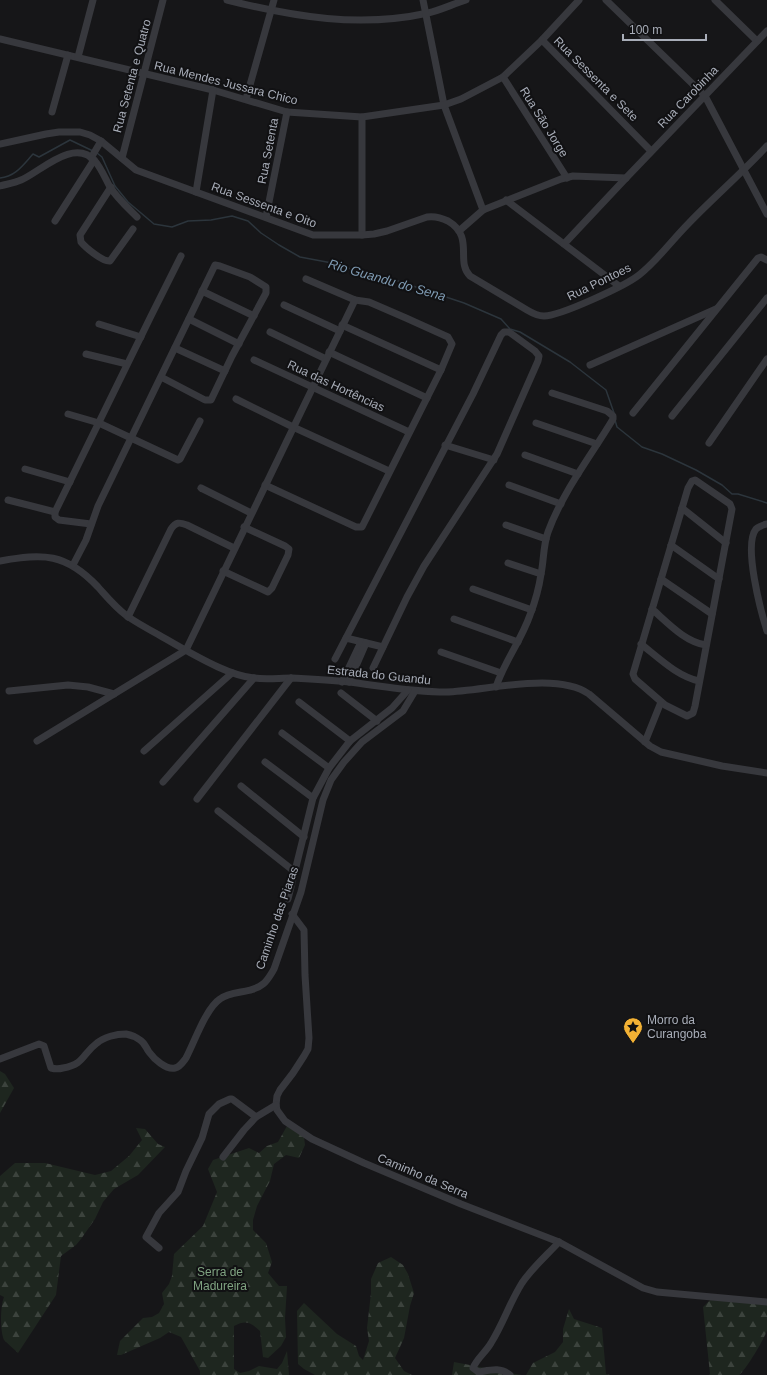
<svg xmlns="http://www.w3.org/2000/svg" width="767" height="1375" font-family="Arial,sans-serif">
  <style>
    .forest { fill: url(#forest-firs) }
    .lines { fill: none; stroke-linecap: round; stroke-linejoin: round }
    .stream { stroke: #2c353c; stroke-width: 1.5 }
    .minor { stroke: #37383d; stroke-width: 7 }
    .labels { text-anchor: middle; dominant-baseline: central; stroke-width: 4; stroke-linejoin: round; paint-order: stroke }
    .street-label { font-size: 12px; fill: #a8adb8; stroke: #111113 }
    .poi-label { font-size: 12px; fill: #a8adb8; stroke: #111113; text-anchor: start }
    .park-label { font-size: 12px; fill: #7fa381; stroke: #111113 }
    .water-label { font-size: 13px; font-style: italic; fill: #7f9bb3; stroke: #111113 }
  </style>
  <defs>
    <pattern id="forest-firs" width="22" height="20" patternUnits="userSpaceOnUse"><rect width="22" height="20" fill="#1e261f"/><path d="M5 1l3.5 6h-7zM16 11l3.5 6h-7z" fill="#3c433d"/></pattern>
  </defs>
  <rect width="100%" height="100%" fill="#161618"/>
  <g class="forest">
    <polygon points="0,1071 5,1074 14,1088 0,1113"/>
    <path d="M287 1126 304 1137 305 1145 299 1158 286 1155 274 1164 270 1181 257 1206 253 1220V1230L266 1243 272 1262 268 1273 279 1286H287L285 1318 286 1337 281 1346 268 1358 263 1357 260 1331C250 1322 246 1320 234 1326V1369L240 1373 249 1371 259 1366 277 1369 282 1363 287 1351 289 1375H200V1371L181 1337 169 1332 160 1338 121 1355H117L120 1341 143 1318 152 1317 159 1313 164 1304 162 1293 169 1284 172 1276 174 1254 203 1226 217 1192 208 1169 213 1160 249 1148 259 1153 267 1146 278 1142Z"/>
    <path d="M136 1128 145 1129 158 1144 165 1147 138 1175 114 1189 103 1202 95 1219 81 1239 76 1245 61 1256 56 1295 18 1353C13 1348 8 1344 4 1340 0 1331 0 1307 4 1297L0 1295V1176L15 1163H45L95 1175 111 1171 129 1156 142 1140Z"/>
    <polygon points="391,1257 403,1265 408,1274 414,1293 410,1306 404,1338 395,1358 404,1371 412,1375 315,1375 304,1369 298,1364 297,1311 304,1303 337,1334 356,1346 359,1356 363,1360 369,1341 367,1328 371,1293 371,1279 378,1263"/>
    <path d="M710 1300 767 1304C767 1312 767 1322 767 1330 765 1338 745 1371 739 1375H709L710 1374 703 1307Z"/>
    <polygon points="569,1309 574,1319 602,1328 606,1374 610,1375 526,1375 533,1363 555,1352 563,1342 563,1329"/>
    <polygon points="454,1362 521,1375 452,1375"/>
  </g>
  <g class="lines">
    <g class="stream">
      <polyline points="97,153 102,157 115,186 128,202 154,224 172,227 188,221 211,220 232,216 248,221 261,233 279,245 300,257 332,263 351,269 363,275 389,278 464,303 501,319 510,329 520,332 570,362 606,390 614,413"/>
      <path d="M0 178C15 177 23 165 33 154L39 157 70 140 93 151"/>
      <polyline points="615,420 617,427 642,447 662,454 696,470 722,485 732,494 738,494 767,503"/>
    </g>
    <g class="minor">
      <path d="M227 0C294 17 360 28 428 13 441 10 453 4 466 0"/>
      <polyline points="423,0 444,105 483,210"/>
      <polyline points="606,0 705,96 767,214"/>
      <polyline points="715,0 757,41"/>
      <polyline points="0,39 213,90 287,112 362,117 444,105 461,99 503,77 542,40 579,0"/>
      <polyline points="542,40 651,151"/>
      <polyline points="78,57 93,0"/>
      <polyline points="503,77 567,178"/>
      <polyline points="246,99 274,0"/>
      <polyline points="52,112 68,55"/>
      <polyline points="362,117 362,235"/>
      <path d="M0 144 46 134 59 132H80L90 135 101 141 136 170 313 235H362L374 234 387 231 427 217C434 216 442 218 448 221 475 237 455 261 470 276L527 310C532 313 538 316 544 316 560 316 625 286 639 275 657 261 672 240 689 223 714 197 742 173 767 146"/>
      <polyline points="91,158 101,141"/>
      <polyline points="122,158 163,0"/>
      <path d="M0 186C7 184 14 183 21 180 40 172 74 137 95 161 101 168 105 178 110 187 117 198 128 208 137 217"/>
      <path d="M111 187 80 235 81 242C86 248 103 262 110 261L133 229"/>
      <polyline points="196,192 213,90"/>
      <polyline points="506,200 619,286"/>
      <polyline points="266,217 287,112"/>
      <polyline points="55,221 94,160"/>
      <polyline points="459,231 483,210 561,179 573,176 626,178"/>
      <polyline points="564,244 626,178 767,31"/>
      <polyline points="202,291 254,316"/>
      <polyline points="284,305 340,331"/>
      <polyline points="189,319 239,344"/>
      <polyline points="99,324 141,337"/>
      <polyline points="342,325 441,370"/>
      <polyline points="270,332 326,359"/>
      <polyline points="175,348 225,371"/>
      <polyline points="329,352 427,398"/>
      <polyline points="86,354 127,364"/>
      <polyline points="254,360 409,432"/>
      <polyline points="590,365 716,309"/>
      <polyline points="236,399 293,427 389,471"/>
      <polyline points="633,413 758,258 761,257 767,260"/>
      <polyline points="68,414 99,423 178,460 180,459 200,421"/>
      <polyline points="672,416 767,298"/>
      <polyline points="536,423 597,444"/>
      <polyline points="709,443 767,359"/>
      <polyline points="445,445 494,460"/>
      <polyline points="525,455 578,474"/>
      <polyline points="25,469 70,482"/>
      <polygon points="695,480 730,504 732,509 695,706 693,713 687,716 665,705 635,679 633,674 688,488 692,481"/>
      <polyline points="265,485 356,527 362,527 441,370 452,344 448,337 406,318 369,302 355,300 306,279"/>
      <polyline points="509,485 561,504"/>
      <polyline points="201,488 251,513"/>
      <polyline points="8,500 55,512"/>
      <polyline points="682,508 726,543"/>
      <polyline points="91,524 59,520 55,517 55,512 151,316 181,256"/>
      <path d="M767 524C763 525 759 526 756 529 743 545 761 612 767 631"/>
      <polyline points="506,525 546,539"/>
      <polyline points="671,545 719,579"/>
      <path d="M0 561C43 553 66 553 98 587 107 597 115 607 127 616 137 623 148 629 159 635 178 646 198 658 218 667 229 672 241 677 254 678 266 680 279 678 292 678 311 679 330 680 349 682 381 686 413 692 446 692 486 691 556 671 589 694L650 746 661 752 722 766 767 773"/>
      <polyline points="508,563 541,574"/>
      <polyline points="73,565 86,540 98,506 215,265 220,266 250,277 266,287 266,293 232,356 211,400 205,400 161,377"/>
      <polyline points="223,571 268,592 272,588 288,555 289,549 285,546 244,527"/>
      <polyline points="661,579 712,614"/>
      <polyline points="473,589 532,610"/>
      <path d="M652 609C668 623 685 642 706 645"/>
      <path d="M128 617 171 529C176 522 179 522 187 525L234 548"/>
      <polyline points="454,619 518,642"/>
      <polyline points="346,638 383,647"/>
      <path d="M641 644C660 659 677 676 699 681"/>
      <polyline points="441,652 501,673"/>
      <polyline points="335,659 473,394 501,335 504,332 509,332 535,351 539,356 538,361 497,454 424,566 407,597 373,668"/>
      <polyline points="342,682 361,642"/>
      <polyline points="349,682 366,643"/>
      <path d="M496 687C504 662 521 641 530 615 535 602 539 588 541 574 544 560 543 546 548 532 563 491 591 456 613 419V416L607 411 552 393"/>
      <polyline points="9,691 68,685 88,687 114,694"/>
      <polyline points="341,693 377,721"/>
      <polyline points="299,702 350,741"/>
      <polyline points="282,733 329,768"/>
      <polyline points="37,741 186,650 355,300"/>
      <polyline points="645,742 661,702"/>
      <polyline points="144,751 232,673"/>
      <polyline points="265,762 313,798"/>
      <polyline points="163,782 254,678"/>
      <polyline points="241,786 304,837"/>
      <polyline points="197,799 291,678"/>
      <polyline points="218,811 295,872"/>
      <polyline points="288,899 313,798 329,768 350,741 392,708 408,690"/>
      <polyline points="292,914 304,930 305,975 309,1038 308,1049 304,1056 293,1073 280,1090 277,1096 276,1105 277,1110 285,1121 312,1139 364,1163 461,1204 559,1242 643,1288 657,1292 767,1302"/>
      <path d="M0 1059 39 1044 44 1046 51 1068C55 1069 59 1069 63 1068 85 1064 82 1054 97 1043 104 1037 116 1034 126 1034 131 1035 136 1037 140 1040 145 1043 146 1048 149 1052 154 1059 166 1070 175 1068 180 1067 183 1062 186 1058 194 1043 206 1008 220 999 232 990 251 994 263 984 268 980 271 974 274 969L301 892 323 800 331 780 344 762 362 742 403 711 415 691"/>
      <polyline points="223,1157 244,1130 256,1117"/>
      <polyline points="159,1248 146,1237 159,1213 178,1192 186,1171 202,1138 209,1114 219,1104 230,1099 232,1099 256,1117 276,1105"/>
      <path d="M510 1375C500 1367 491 1370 479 1372L477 1371 473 1368C477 1358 486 1352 491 1343 503 1324 510 1302 522 1283 532 1268 547 1255 559 1242"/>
    </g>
  </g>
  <defs>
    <symbol id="sight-pin" viewBox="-11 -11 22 30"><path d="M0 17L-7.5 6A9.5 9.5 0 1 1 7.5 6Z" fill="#f2b134" stroke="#111113"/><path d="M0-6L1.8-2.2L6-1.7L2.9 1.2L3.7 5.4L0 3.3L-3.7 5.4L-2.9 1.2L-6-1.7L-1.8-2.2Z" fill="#111"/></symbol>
  </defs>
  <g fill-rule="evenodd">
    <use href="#sight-pin" x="622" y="1016" width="22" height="30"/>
  </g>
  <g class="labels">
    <g class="street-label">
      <text transform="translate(132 76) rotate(-75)">Rua Setenta e Quatro</text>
      <text transform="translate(596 79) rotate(45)">Rua Sessenta e Sete</text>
      <text transform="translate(226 83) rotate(14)">Rua Mendes Jussara Chico</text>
      <text transform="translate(688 97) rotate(-46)">Rua Carobinha</text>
      <text transform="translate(544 122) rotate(58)">Rua São Jorge</text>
      <text transform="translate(268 151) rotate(-79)">Rua Setenta</text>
      <text transform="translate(264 205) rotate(20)">Rua Sessenta e Oito</text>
      <text transform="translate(599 282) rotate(-26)">Rua Pontoes</text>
      <text transform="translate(336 386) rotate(25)">Rua das Hortências</text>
      <text transform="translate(379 675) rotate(6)">Estrada do Guandu</text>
      <text transform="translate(277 918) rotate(-71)">Caminho das Piaras</text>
      <text transform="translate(423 1176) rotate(23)">Caminho da Serra</text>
    </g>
    <g class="poi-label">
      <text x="647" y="1020">Morro da<tspan x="647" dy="14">Curangoba</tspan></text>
    </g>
    <g class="park-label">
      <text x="220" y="1272">Serra de<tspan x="220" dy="14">Madureira</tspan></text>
    </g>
    <g class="water-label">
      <text transform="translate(387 280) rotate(16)">Rio Guandu do Sena</text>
    </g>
  </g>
  <path d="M623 34v6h83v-6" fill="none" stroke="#a8adb8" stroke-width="2"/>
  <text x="629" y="34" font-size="12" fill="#a8adb8" stroke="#111113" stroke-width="3" paint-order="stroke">100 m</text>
</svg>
